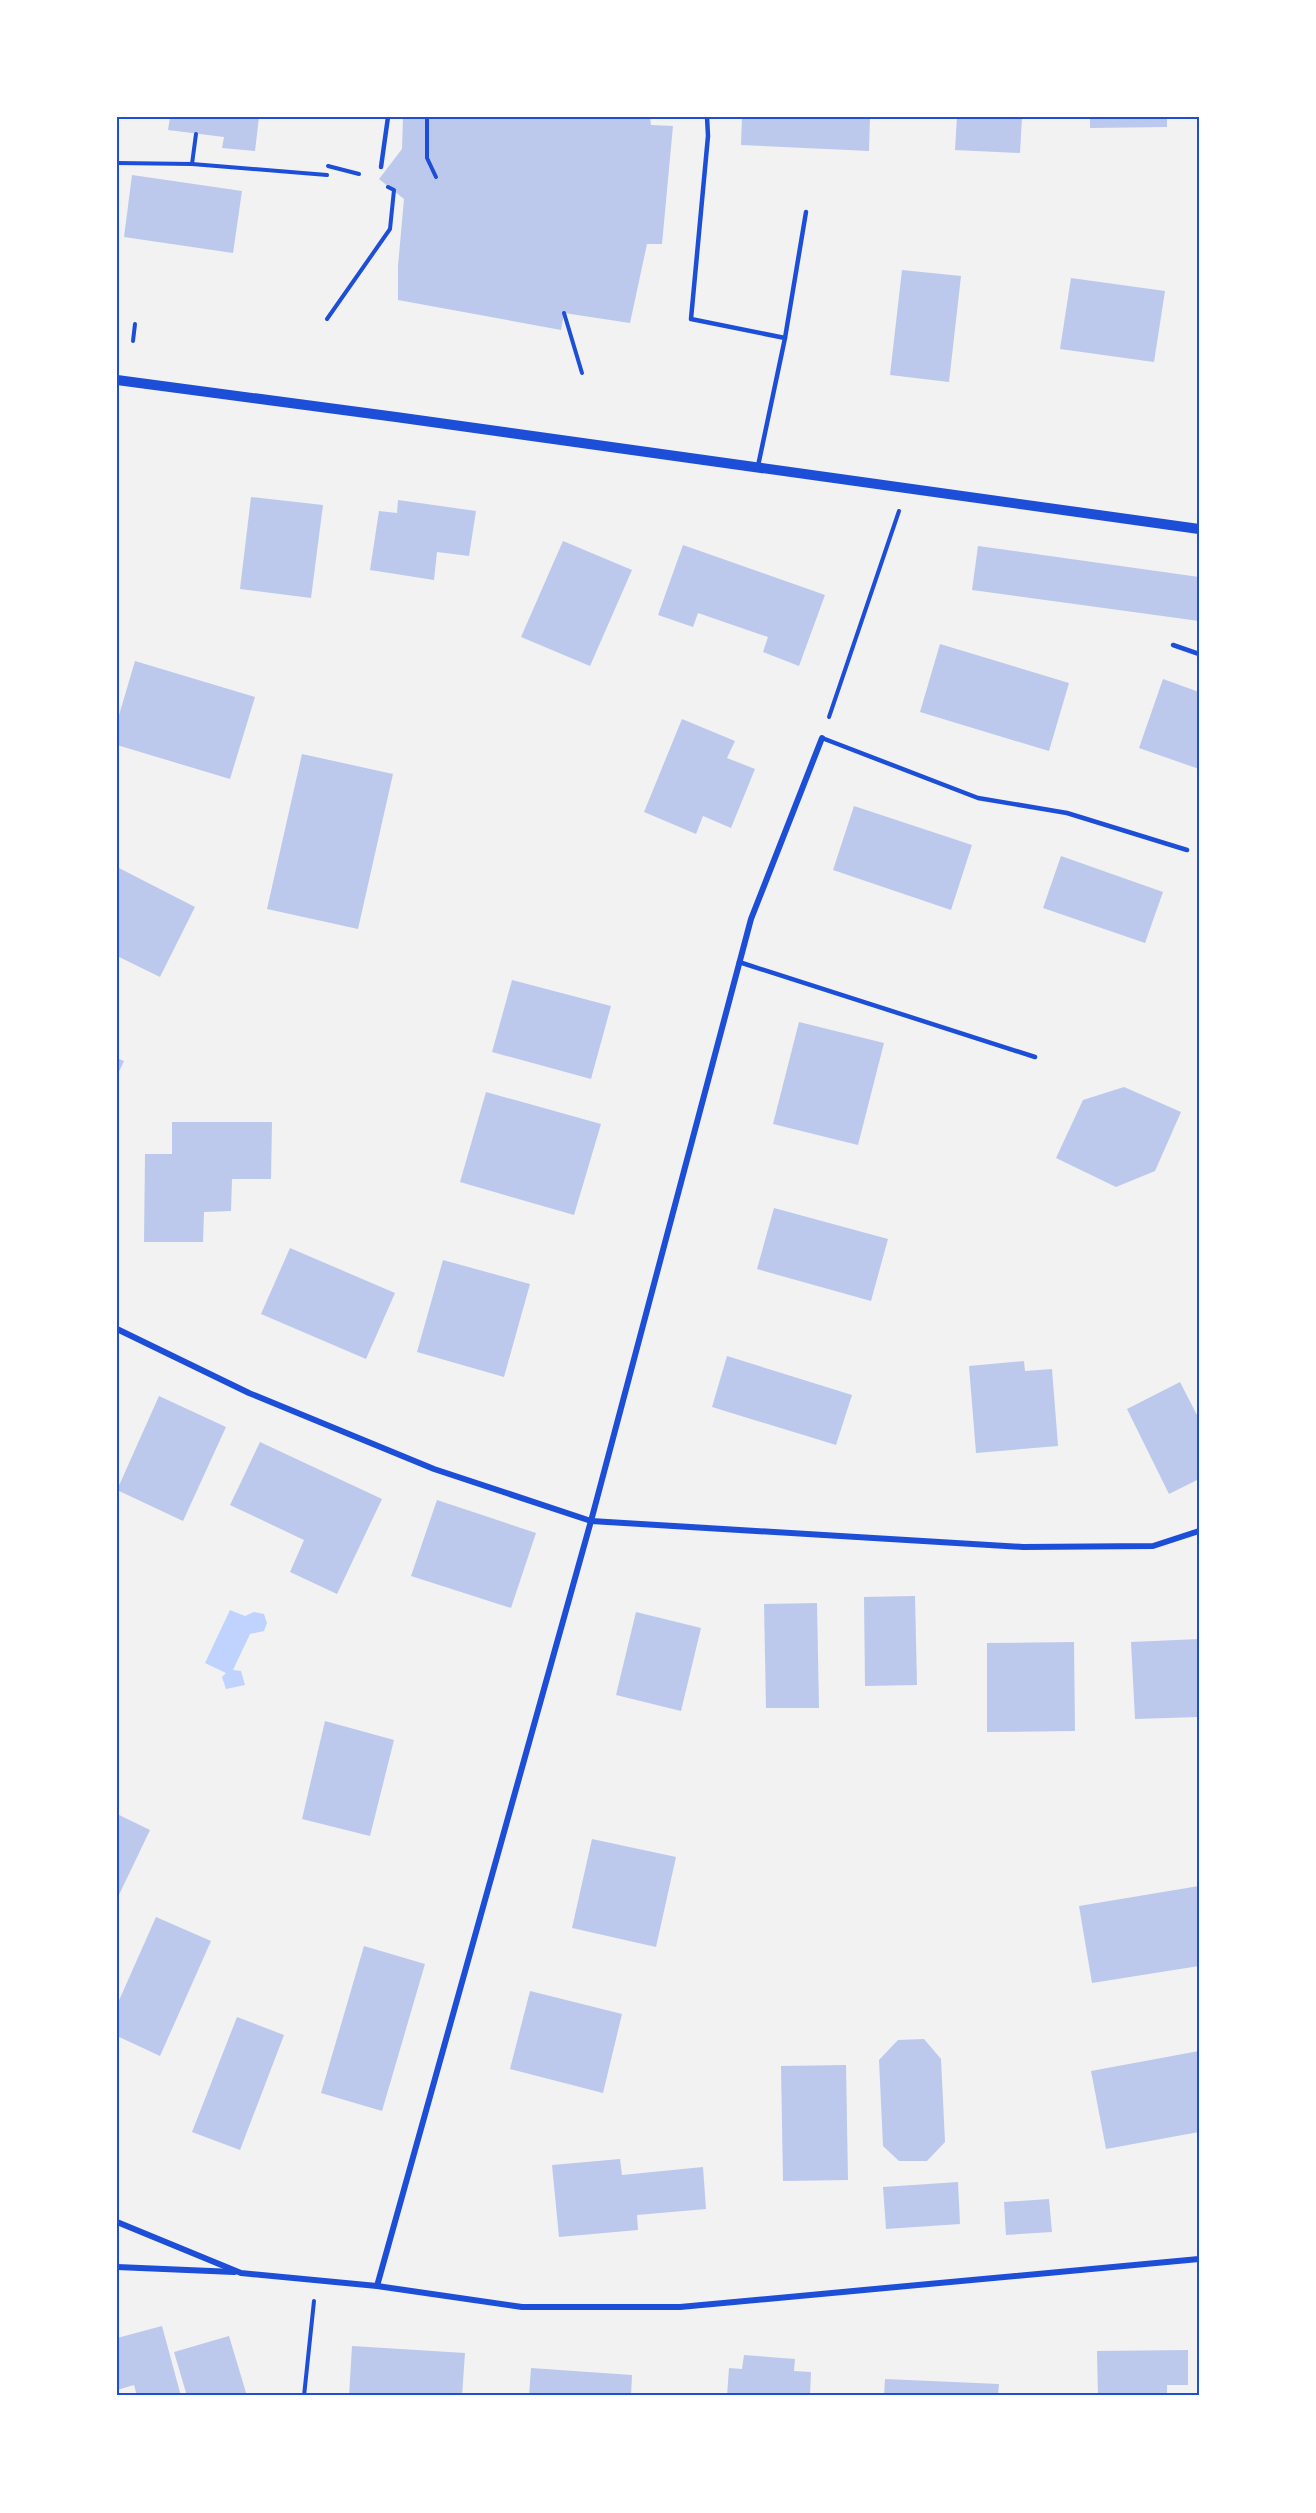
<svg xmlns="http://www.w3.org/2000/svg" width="1316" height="2513" font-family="Karla,sans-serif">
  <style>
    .water { fill: #bfd3fe }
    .building { fill: #bdc9ec }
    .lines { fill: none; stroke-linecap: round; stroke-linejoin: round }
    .path { stroke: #1d4ed8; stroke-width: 4 }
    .service { stroke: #1d4ed8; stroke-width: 4.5 }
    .minor { stroke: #1d4ed8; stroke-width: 6 }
    .tertiary { stroke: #1d4ed8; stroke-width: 10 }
    .neatline { fill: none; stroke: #1d4ed8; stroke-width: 2 }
  </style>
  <rect width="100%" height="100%" fill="#f2f2f2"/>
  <polygon class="water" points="230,1610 245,1616 254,1612 264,1614 267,1623 264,1631 250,1634 233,1670 241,1671 245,1685 226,1689 222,1677 226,1673 205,1663"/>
  <g class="building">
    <polygon points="170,117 259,117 255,151 222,148 224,137 168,130"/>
    <polygon points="403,117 650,117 651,125 673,126 662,244 647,244 630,323 564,313 561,330 398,300 398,266 404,199 379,179 402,149"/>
    <polygon points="742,117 870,117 869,151 741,145"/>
    <polygon points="957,117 1022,117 1020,153 955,150"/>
    <polygon points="1090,117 1167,117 1167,127 1090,128"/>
    <polygon points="132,175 242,191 233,253 124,237"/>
    <polygon points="902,270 961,276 949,382 890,375"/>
    <polygon points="1071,278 1165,291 1154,362 1060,349"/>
    <polygon points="251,497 323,505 311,598 240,589"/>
    <polygon points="398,500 476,511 469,556 437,552 434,580 370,570 379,511 397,513"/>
    <polygon points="563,541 632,570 590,666 521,637"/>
    <polygon points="683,545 825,595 799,666 763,652 768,637 698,613 693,627 658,615"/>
    <polygon points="978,546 1199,577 1199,621 972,590"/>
    <polygon points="940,644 1069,683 1049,751 920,712"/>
    <polygon points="135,661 255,697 230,779 117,745 117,722"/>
    <polygon points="1163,679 1199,692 1199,769 1139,748"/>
    <polygon points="682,719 735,741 727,758 755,769 731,828 703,816 696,834 644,812"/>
    <polygon points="302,754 393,774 358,929 267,909"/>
    <polygon points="854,806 972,845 951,910 833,870"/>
    <polygon points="1061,856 1163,892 1145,943 1043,908"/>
    <polygon points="117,867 195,907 160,977 117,956"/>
    <polygon points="512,980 611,1006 591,1079 492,1052"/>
    <polygon points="799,1022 884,1043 858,1145 773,1124"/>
    <polygon points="117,1058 124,1061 117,1076"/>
    <polygon points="1124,1087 1181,1112 1155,1171 1116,1187 1056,1158 1083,1100"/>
    <polygon points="486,1092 601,1124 574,1215 460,1182"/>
    <polygon points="172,1122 272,1122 271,1179 232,1179 231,1211 204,1212 203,1242 144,1242 145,1154 172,1154"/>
    <polygon points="774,1208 888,1239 871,1301 757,1269"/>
    <polygon points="290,1248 395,1293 366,1359 261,1314"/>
    <polygon points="443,1260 530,1284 504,1377 417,1352"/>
    <polygon points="727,1356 852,1395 836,1445 712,1407"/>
    <polygon points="1024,1361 1025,1371 1052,1369 1058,1446 976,1453 969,1366"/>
    <polygon points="1180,1382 1199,1419 1199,1479 1169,1494 1127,1409"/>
    <polygon points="159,1396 226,1427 183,1521 117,1490"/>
    <polygon points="260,1442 382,1499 337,1594 290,1572 304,1540 230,1505"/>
    <polygon points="437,1500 536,1533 511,1608 411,1576"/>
    <polygon points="915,1596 917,1685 865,1686 864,1597"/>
    <polygon points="817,1603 819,1708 766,1708 764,1604"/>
    <polygon points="636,1612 701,1628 681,1711 616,1695"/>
    <polygon points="1199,1639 1199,1717 1135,1719 1131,1642"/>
    <polygon points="1074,1642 1075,1731 987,1732 987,1643"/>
    <polygon points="325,1721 394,1740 370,1836 302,1819"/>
    <polygon points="117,1814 150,1830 117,1899"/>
    <polygon points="592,1839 676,1857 656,1947 572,1928"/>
    <polygon points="1199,1886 1199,1966 1092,1983 1079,1906"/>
    <polygon points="156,1917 211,1941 160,2056 117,2036 117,2005"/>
    <polygon points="364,1946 425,1964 382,2111 321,2093"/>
    <polygon points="530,1991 622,2014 603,2093 510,2069"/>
    <polygon points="237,2017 284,2035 240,2150 192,2132"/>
    <polygon points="924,2039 941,2059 945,2142 927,2161 899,2161 883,2146 879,2060 898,2040"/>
    <polygon points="1199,2051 1199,2132 1106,2149 1091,2071"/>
    <polygon points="846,2065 848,2180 783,2181 781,2066"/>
    <polygon points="620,2159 622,2175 703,2167 706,2209 637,2215 638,2230 559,2237 552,2165"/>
    <polygon points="958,2182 960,2224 886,2229 883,2187"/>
    <polygon points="1049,2199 1052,2232 1006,2235 1004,2202"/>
    <polygon points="162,2326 181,2396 137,2396 134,2385 117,2390 117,2338"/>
    <polygon points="229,2336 247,2396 187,2396 174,2352"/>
    <polygon points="352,2346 465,2353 462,2396 349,2396"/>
    <polygon points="1188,2350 1188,2385 1167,2385 1167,2396 1098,2396 1097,2351"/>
    <polygon points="744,2355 795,2359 794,2371 811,2372 810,2396 727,2396 729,2368 742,2369"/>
    <polygon points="531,2368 632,2375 631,2396 529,2396"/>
    <polygon points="885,2379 999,2384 998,2396 884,2396"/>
  </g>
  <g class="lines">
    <g class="path">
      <polyline points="427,117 427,158 436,177"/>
      <polyline points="117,163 192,164 327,175"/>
      <polyline points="192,164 196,134"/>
      <polyline points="328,166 359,174"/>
      <polyline points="564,313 582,373"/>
      <polyline points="327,319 390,229 394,190 388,187"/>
      <polyline points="133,341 135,324"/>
      <polyline points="829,717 899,511"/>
      <polyline points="304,2396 314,2301"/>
    </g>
    <g class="service">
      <polyline points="707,117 708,136 691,319 785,338 758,466"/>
      <polyline points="381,167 388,117"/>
      <polyline points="785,338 806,212"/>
      <polyline points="1173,645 1199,654"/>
      <polyline points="822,738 978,798 1067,813 1187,850"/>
      <polyline points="739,962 1035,1057"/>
    </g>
    <g class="minor">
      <polyline points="117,1329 249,1393 434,1469 591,1521 1023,1547 1153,1546 1199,1531"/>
      <polyline points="117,2222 241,2273 377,2286 522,2307 680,2307 1199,2259"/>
      <polyline points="117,2267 234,2272"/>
      <polyline points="377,2286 591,1521 751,919 822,738"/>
    </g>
    <polyline class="tertiary" points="117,380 396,417 1199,529"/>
  </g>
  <rect width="1316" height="2513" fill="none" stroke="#ffffff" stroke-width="237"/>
  <rect x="118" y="118" width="1080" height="2276" class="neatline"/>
</svg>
